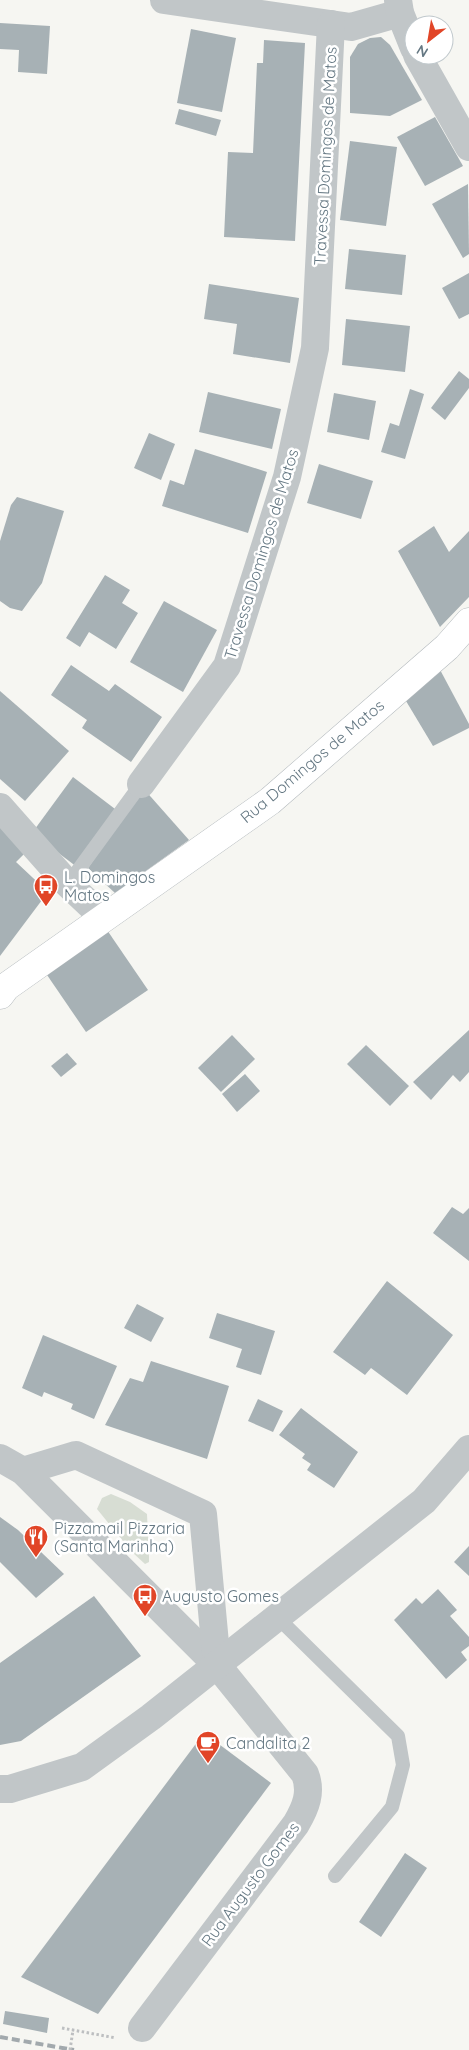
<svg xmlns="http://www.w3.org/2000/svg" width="469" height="2050" font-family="Quicksand,sans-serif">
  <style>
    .green { fill: #d7ddd3 }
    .building { fill: #a7b1b5 }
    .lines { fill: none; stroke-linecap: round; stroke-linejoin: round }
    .secondary-casing { stroke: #b3b9bd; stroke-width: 29 }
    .path { stroke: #bdbfc1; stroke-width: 3; stroke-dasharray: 2.5 2.5; stroke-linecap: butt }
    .service { stroke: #c1c6c8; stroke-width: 14 }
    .minor { stroke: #c1c6c8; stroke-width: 28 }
    .secondary { stroke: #fff; stroke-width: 28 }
    .rail { stroke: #a2a9ad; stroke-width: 4; stroke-dasharray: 8 4; stroke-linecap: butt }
    .path-bridge { stroke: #bdbfc1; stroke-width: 3; stroke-dasharray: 2.5 2.5; stroke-linecap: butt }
    .labels { text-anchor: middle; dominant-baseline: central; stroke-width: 5; stroke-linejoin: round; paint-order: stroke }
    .street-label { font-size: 16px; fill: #657883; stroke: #fff }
    .poi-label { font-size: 16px; fill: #657883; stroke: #fff; text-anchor: start }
  </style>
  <rect width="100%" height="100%" fill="#f6f6f2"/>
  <polygon class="green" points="111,1494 130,1502 147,1514 149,1557 149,1562 145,1564 132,1552 97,1509 102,1498"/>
  <g class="building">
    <polygon points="0,23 50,26 47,74 18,72 19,50 0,49"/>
    <polygon points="191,29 236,38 222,112 177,103"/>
    <polygon points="381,37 390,45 422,100 390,116 350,113 350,57 358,44 370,38"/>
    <polygon points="264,40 305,43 295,241 224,237 228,152 253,153 257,63 263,63"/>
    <polygon points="179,109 221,120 216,136 175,124"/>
    <polygon points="435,117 463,166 425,186 397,137"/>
    <polygon points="350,141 397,147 386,226 340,220"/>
    <polygon points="468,184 469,254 463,258 432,204"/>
    <polygon points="349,249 406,255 402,295 345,289"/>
    <polygon points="469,273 469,314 459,319 442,288"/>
    <polygon points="209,284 299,298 290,363 233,354 237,324 204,319"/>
    <polygon points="346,319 410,326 405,372 342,365"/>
    <polygon points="459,371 469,379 469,388 445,420 431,408"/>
    <polygon points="410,389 424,394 405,459 381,452 390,423 399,426"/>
    <polygon points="208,392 281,409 272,449 199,432"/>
    <polygon points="334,393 376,401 369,440 327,432"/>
    <polygon points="149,433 175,444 161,480 134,468"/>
    <polygon points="195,449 267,472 248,533 162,506 170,480 184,485"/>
    <polygon points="319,464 373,481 361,519 307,503"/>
    <polygon points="17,497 64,511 42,583 22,611 10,608 0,601 0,541 11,505"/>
    <polygon points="434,526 449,552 469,531 469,597 440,627 398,551"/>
    <polygon points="105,575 130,590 122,603 138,613 116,649 89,632 80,647 66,638"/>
    <polygon points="164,601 217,630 183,692 130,662"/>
    <polygon points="71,665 109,691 115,684 162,717 131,762 82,728 87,720 51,695"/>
    <polygon points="438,666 469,724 469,728 433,746 403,696"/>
    <polygon points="0,691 69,751 25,801 0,779"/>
    <polygon points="73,777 119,812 77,867 32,833"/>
    <polygon points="143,788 189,840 115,893 88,868"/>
    <polygon points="0,819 28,850 16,862 48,892 0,956"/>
    <polygon points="107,930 148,990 86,1032 45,972"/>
    <polygon points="469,1030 469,1072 460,1082 453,1075 431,1100 413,1082"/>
    <polygon points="232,1035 255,1059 221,1092 198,1068"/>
    <polygon points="366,1045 409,1086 390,1106 347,1064"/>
    <polygon points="67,1053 77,1064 61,1077 51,1066"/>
    <polygon points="245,1074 260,1091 237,1112 222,1094"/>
    <polygon points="452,1207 463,1214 469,1208 469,1261 433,1233"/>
    <polygon points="387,1281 453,1335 407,1395 371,1368 365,1375 333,1352"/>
    <polygon points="137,1304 164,1318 151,1342 124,1328"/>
    <polygon points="217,1313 275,1331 261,1375 236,1367 242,1349 209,1338"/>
    <polygon points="43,1335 117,1366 94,1419 71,1409 73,1404 44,1392 42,1397 22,1388"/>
    <polygon points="151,1361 229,1386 207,1459 105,1425 130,1378 143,1382"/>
    <polygon points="258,1399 283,1411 273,1432 248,1421"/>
    <polygon points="301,1408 358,1452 334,1488 307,1470 311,1464 302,1458 305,1454 279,1435"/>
    <polygon points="0,1517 18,1530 64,1574 36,1598 0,1562"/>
    <polygon points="469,1546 469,1576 454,1562"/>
    <polygon points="438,1589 457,1610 450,1616 469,1637 469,1646 461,1652 467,1660 446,1679 394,1620 416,1598 422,1604"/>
    <polygon points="94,1596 141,1656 21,1741 0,1745 0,1663"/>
    <polygon points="204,1733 271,1783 98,2014 21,1977"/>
    <polygon points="405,1853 427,1868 381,1937 359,1922"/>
    <polygon points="5,2011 49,2018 47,2033 3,2024"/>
  </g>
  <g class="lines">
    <defs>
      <polyline id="secondary" points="0,995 6,987 270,801 447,647 469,622"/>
    </defs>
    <use href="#secondary" class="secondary-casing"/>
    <polyline class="path" points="62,2028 116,2038"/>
    <g class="service">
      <polyline points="68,884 141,784"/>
      <polyline points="277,1617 398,1736 403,1765 392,1807 335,1876"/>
    </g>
    <g class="minor">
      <polyline points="164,0 351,27 400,13"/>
      <polyline points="398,0 400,13 414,48"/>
      <polyline points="417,55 469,147"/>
      <polyline points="141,784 227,666 287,477 315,348 331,24"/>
      <polyline points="0,807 68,884 103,917"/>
      <path d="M0 1458 23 1471 217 1665 305 1774C312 1792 306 1807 296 1824L142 2028"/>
      <polyline points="23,1471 76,1455 203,1514 217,1665"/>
      <polyline points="0,1789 10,1789 82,1767 151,1717 424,1501 469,1449"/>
    </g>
    <use href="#secondary" class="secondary"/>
    <polyline class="rail" points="0,2037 74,2050"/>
    <polyline class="path-bridge" points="70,2050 73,2030"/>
  </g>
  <defs>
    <symbol id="bus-pin" viewBox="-11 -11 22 30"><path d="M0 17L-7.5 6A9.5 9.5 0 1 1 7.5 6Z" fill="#e14527" stroke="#fff"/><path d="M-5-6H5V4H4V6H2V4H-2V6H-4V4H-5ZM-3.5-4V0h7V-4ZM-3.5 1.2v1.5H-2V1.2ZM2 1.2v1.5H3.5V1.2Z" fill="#fff"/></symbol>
    <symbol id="restaurant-pin" viewBox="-11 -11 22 30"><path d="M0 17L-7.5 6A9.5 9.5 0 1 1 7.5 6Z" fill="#e14527" stroke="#fff"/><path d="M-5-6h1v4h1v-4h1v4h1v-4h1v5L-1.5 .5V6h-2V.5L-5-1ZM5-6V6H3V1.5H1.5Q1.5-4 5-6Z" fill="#fff"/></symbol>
    <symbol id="cafe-pin" viewBox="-11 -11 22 30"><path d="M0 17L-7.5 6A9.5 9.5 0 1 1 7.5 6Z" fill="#e14527" stroke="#fff"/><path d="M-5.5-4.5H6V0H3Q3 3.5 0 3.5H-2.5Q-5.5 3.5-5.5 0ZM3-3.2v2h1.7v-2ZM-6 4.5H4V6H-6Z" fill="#fff"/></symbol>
  </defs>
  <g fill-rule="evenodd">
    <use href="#bus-pin" x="32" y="872" width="28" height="38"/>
    <use href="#restaurant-pin" x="22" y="1523" width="28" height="38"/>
    <use href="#bus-pin" x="131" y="1582" width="28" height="38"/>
    <use href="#cafe-pin" x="194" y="1729" width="28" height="38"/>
  </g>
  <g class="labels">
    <g class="street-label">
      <text transform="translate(325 156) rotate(-87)">Travessa Domingos de Matos</text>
      <text transform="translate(261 554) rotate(-73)">Travessa Domingos de Matos</text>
      <text transform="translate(312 761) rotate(-40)">Rua Domingos de Matos</text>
      <text transform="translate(250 1884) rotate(-53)">Rua Augusto Gomes</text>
    </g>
    <g class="poi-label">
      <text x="64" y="877">L. Domingos<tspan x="64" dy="18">Matos</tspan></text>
      <text x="54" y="1528">Pizzamail Pizzaria<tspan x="54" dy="18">(Santa Marinha)</tspan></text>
      <text x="162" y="1596">Augusto Gomes</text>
      <text x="226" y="1743">Candalita 2</text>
    </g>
  </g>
  <g transform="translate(429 40) rotate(211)"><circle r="24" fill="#ffffff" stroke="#c1c9cd"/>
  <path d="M0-4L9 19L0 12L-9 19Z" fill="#e14527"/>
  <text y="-8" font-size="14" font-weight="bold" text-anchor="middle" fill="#657883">N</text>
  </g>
</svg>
